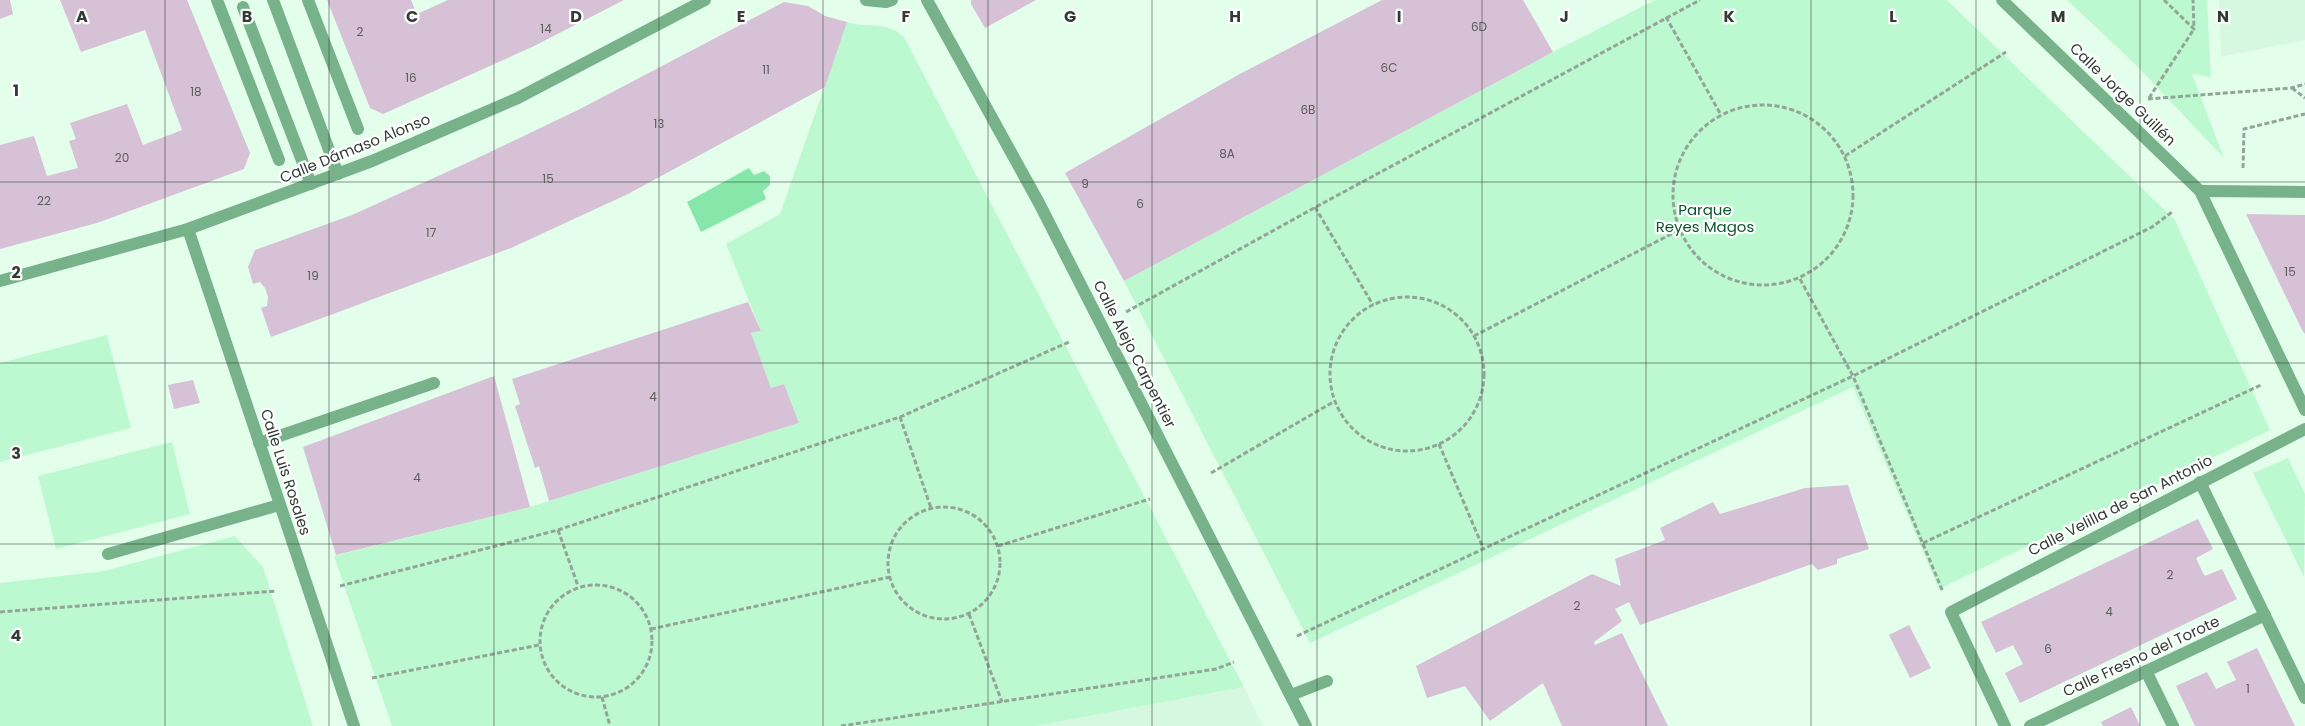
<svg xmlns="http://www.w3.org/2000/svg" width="2305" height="726" font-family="Poppins,sans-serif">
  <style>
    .built { fill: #d6f8e0 }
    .green { fill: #bdf9d0 }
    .water { fill: #87e6a9 }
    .building { fill: #d6c1d6 }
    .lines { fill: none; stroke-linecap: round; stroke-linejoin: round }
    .path { stroke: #92a597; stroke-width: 3; stroke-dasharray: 5 2.5; stroke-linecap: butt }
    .service { stroke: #78b28b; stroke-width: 12 }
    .pedestrian { stroke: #78b28b; stroke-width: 12 }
    .minor { stroke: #78b28b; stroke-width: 12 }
    .grid { fill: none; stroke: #313c34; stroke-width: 1; stroke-opacity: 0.55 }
    .labels { text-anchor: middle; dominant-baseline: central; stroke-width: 4.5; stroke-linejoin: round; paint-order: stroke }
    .number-label { font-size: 12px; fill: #5a5d5c }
    .street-label { font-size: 15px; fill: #313c34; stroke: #fff }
    .park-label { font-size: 15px; fill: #0a542f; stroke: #fff }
    .grid-label { font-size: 16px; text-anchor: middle; font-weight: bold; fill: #313c34; stroke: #fff; stroke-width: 4.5; stroke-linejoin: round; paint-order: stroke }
  </style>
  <rect width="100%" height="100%" fill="#e4feec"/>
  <g class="built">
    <polygon points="2219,0 2305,0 2305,40 2221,57"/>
    <polygon points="1244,687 1263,726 1035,726"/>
  </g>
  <g class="green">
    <polygon points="1655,0 1947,0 2175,220 2270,430 1939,589 1853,387 1310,643 1124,281 1553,52"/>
    <polygon points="2067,0 2207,0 2211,77 2192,74 2224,158 2134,63"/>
    <path d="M847 22C869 29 886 20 904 37L1244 687 1035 726H392L334 556 530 507 799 423 784 384 771 388 751 333 761 331 726 244 780 214Z"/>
    <polygon points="107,335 131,428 0,462 0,363"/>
    <polygon points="172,442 190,514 56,549 38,476"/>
    <polygon points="2288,458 2305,494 2304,577 2253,473"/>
    <polygon points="235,536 263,567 313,726 0,726 0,583 104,571"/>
  </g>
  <polygon class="water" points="749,168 754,175 764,171 770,176 770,185 763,191 766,199 701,232 687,202"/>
  <g class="building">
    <polygon points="0,0 10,0 13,14 0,19"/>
    <polygon points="60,0 187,0 250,153 244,169 97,223 0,249 0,145 34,136 47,176 78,168 69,141 76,139 70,123 127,104 143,145 182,130 145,30 81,52"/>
    <polygon points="327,0 411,0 417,14 448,0 624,0 532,47 383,114 370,108"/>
    <polygon points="971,0 1036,0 985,28 971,4"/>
    <polygon points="1382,0 1523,0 1553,52 1124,281 1065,173 1238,75"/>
    <polygon points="784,2 808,6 825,16 847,22 825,87 628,194 511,248 271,337 261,308 267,306 268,297 265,288 260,282 253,284 248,267 255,250 352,215 469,162 580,109"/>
    <polygon points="2246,214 2305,215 2305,334 2302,330"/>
    <polygon points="748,302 761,331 751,333 771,388 784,384 799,423 549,501 539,466 535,468 515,406 520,404 512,379"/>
    <polygon points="494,376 530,507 336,555 303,447"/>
    <polygon points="193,380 200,403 174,409 168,385"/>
    <polygon points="1848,485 1869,549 1837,559 1837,564 1818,570 1812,564 1640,625 1629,602 1615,609 1622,621 1594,642 1595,645 1622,633 1668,726 1562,726 1543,683 1490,721 1465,686 1427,698 1416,666 1592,574 1621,586 1615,559 1665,540 1660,528 1713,502 1720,514 1805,488"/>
    <polygon points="2198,519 2213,549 2196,558 2202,571 2205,576 2222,569 2237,599 2020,703 2005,673 2023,664 2013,645 1996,653 1981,622"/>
    <polygon points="1909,625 1931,668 1910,678 1889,635"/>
    <polygon points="2257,648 2295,726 2195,726 2176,686 2207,672 2216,689 2236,680 2227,662"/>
    <polygon points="2131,707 2140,726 2103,726 2101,722"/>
  </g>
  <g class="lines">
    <g class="path">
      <polyline points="2164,0 2194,29 2193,0"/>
      <polyline points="1666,17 1721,115"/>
      <polyline points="2292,88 2305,98"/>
      <polyline points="2149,98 2194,29"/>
      <polyline points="2148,99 2291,88 2305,84"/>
      <circle cx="1763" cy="195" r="90"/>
      <polyline points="1845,156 2006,52"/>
      <polyline points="2243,168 2244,129 2305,114"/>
      <polyline points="1315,207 1373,305"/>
      <polyline points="1800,279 1853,376 1943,592"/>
      <circle cx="1407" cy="374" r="77"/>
      <polyline points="1126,312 1325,202 1700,0"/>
      <polyline points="1474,336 1679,230"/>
      <polyline points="900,417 931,508"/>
      <polyline points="1439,444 1484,550"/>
      <polyline points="1211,473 1335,401"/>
      <circle cx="944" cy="563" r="56"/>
      <polyline points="558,530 578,586"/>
      <polyline points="1923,543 2261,385"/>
      <polyline points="998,546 1150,499"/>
      <circle cx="596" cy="641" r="56"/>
      <polyline points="340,586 558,530 900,417 1069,342"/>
      <polyline points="0,612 276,591"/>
      <polyline points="969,614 1002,702"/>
      <polyline points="651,629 890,577"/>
      <polyline points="1297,636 1853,376 2152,227 2172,212"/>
      <polyline points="372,678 539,645"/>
      <polyline points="602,697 610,726"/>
      <polyline points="841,726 1216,669 1234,662"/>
    </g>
    <g class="service">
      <polyline points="273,0 338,174"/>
      <polyline points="243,7 311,184"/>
      <polyline points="259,443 434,383"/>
      <polyline points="108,554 279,505"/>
      <polyline points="1291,695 1327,681"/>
    </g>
    <g class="pedestrian">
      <polyline points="217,0 279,160"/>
      <polyline points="308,0 358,129"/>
    </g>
    <g class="minor">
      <polyline points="866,0 886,2 892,0"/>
      <polyline points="927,0 1039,203 1306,726"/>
      <polyline points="2002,0 2200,191 2305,410"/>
      <polyline points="2200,191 2305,192"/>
      <polyline points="188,229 354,726"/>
      <polyline points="0,281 188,229 372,161 518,98 705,0"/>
      <polyline points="2200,482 2305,698"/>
      <polyline points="2146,671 2173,726"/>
      <polyline points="2005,726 1951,612 2305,429"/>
      <polyline points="2030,726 2265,615"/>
    </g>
  </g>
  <path class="grid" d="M165 0V726M329 0V726M494 0V726M659 0V726M823 0V726M988 0V726M1152 0V726M1317 0V726M1482 0V726M1646 0V726M1811 0V726M1976 0V726M2140 0V726M0 182H2305M0 363H2305M0 544H2305"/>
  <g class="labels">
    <g class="number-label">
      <text x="1479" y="26">6D</text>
      <text x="546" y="28">14</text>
      <text x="360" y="31">2</text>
      <text x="1389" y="67">6C</text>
      <text x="766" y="69">11</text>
      <text x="411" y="77">16</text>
      <text x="196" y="91">18</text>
      <text x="1308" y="109">6B</text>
      <text x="659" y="123">13</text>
      <text x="1227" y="153">8A</text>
      <text x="122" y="157">20</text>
      <text x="548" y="178">15</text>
      <text x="1085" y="183">9</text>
      <text x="44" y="200">22</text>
      <text x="1140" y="203">6</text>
      <text x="431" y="232">17</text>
      <text x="2290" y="271">15</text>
      <text x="313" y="275">19</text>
      <text x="653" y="396">4</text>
      <text x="417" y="477">4</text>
      <text x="2170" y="574">2</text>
      <text x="1577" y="605">2</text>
      <text x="2109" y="611">4</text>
      <text x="2048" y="648">6</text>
      <text x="2248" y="688">1</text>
    </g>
    <g class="street-label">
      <text transform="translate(2123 94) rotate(44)">Calle Jorge Guillén</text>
      <text transform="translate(355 148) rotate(-22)">Calle Dámaso Alonso</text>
      <text transform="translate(1135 354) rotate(63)">Calle Alejo Carpentier</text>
      <text transform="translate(286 472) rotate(72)">Calle Luis Rosales</text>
      <text transform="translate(2120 505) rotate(-27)">Calle Velilla de San Antonio</text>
      <text transform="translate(2141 656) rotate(-25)">Calle Fresno del Torote</text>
    </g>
    <g class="park-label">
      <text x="1705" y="209">Parque<tspan x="1705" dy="17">Reyes Magos</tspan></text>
    </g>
  </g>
  <g class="grid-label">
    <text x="82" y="22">A</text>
    <text x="247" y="22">B</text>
    <text x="412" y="22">C</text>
    <text x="576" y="22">D</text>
    <text x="741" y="22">E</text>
    <text x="906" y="22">F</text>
    <text x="1070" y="22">G</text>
    <text x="1235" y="22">H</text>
    <text x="1399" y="22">I</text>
    <text x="1564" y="22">J</text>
    <text x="1729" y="22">K</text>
    <text x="1893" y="22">L</text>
    <text x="2058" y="22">M</text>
    <text x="2223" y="22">N</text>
    <text x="16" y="96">1</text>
    <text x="16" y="278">2</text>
    <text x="16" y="459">3</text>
    <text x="16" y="641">4</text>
  </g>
</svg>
